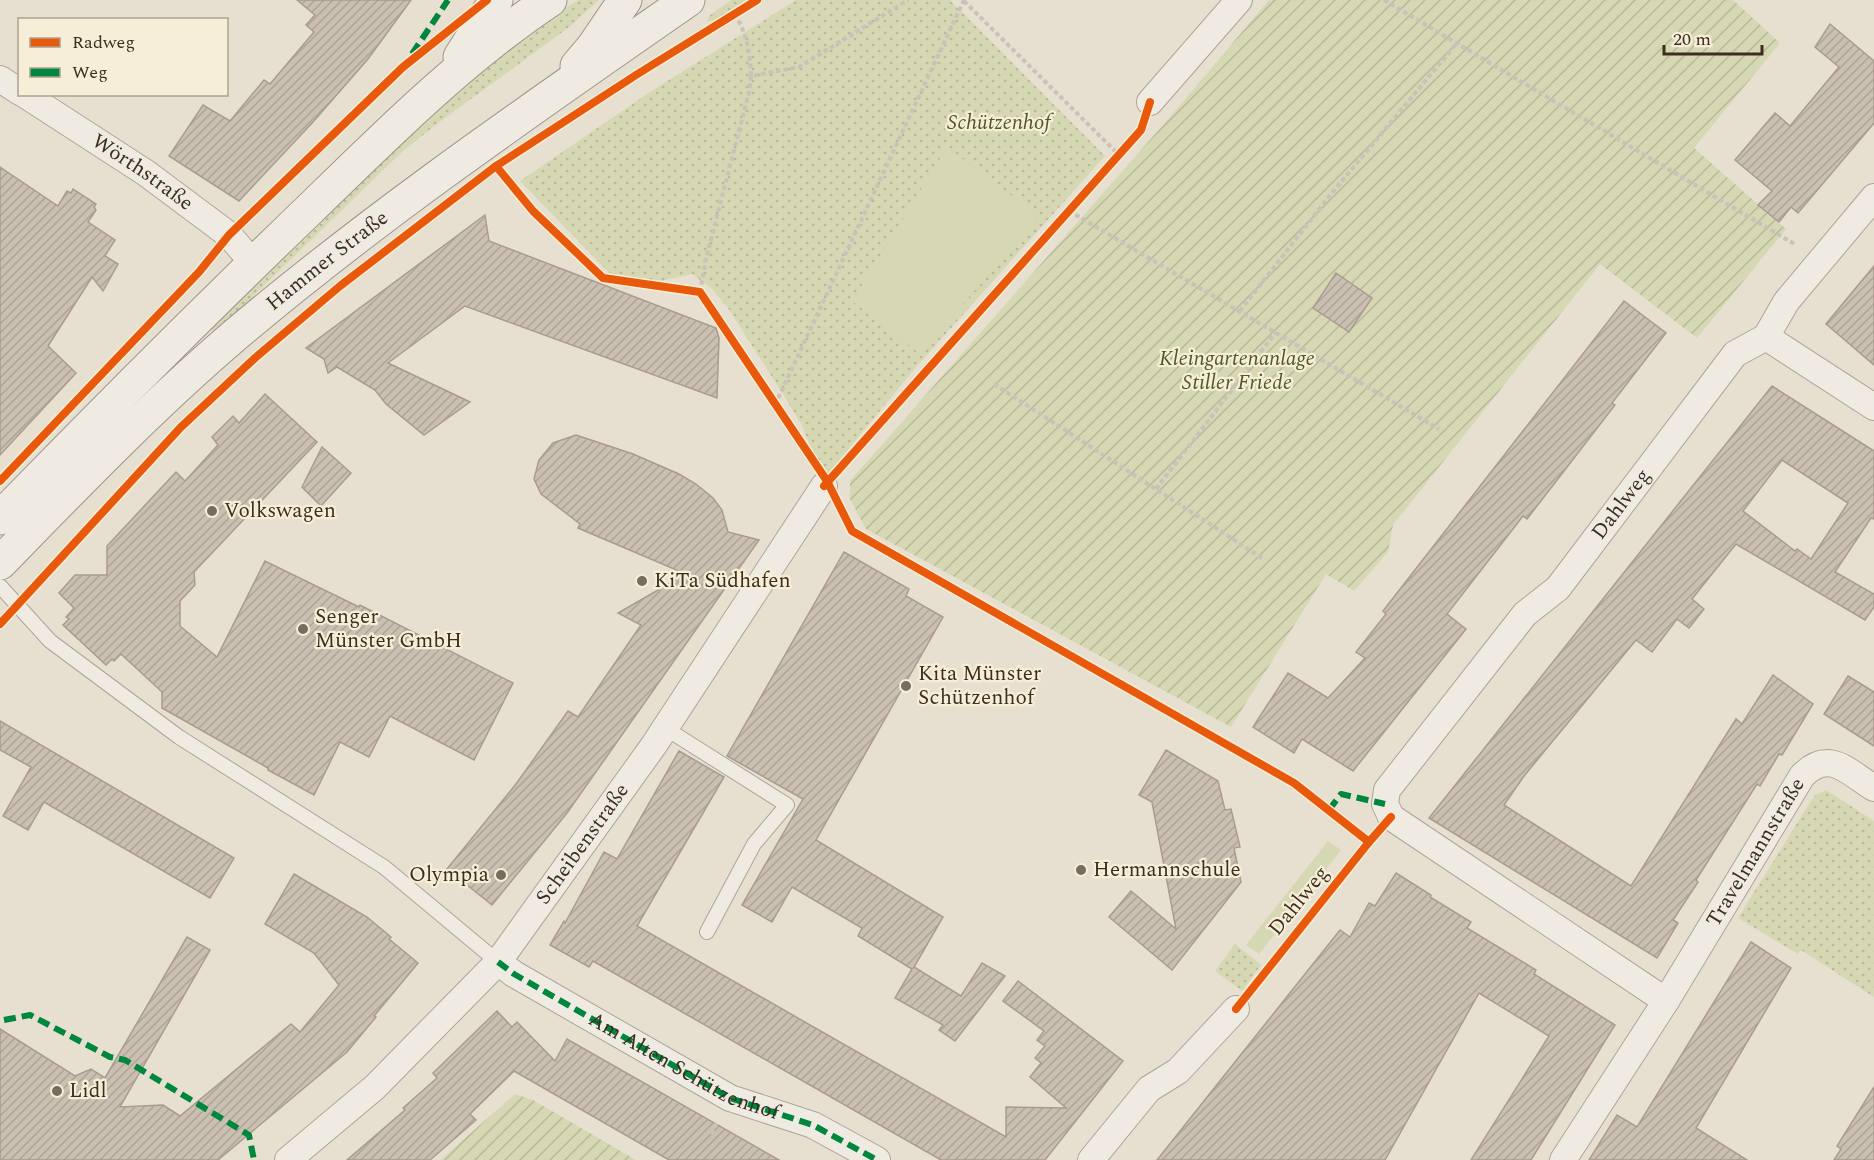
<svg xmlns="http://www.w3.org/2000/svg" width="1874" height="1160" font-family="Spectral,serif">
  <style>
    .grass { fill: url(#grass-dots) }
    .garden { fill: url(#garden-furrows) }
    .pitch { fill: #d6d7b3 }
    .building { fill: url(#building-hatch); stroke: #a89c90; stroke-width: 1.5; fill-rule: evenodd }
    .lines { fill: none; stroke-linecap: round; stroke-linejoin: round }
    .lane-casing { stroke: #ada599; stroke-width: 16 }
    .street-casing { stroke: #ada599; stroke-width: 28 }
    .secondary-casing { stroke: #9c958a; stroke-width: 35 }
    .path { stroke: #c8c2b9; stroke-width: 4; stroke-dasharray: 4.5 3; stroke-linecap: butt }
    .lane { stroke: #efebe3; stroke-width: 14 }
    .street { stroke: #efebe3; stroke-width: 26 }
    .secondary { stroke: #efebe3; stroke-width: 33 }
    .quiet { stroke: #00873e; stroke-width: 6; stroke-dasharray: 12 6; stroke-linecap: butt }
    .cycleway-casing { stroke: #f7eed8; stroke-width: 11 }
    .cycleway { stroke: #e8590c; stroke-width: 8 }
    .poi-dot { fill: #786c5e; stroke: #f7eed8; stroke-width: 2 }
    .labels { text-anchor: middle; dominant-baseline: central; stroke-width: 4.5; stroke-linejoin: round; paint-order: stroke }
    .park-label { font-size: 21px; font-style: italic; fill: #4d5a26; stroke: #f7eed8 }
    .street-label { font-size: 21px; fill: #3d2e20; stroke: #f7eed8 }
    .poi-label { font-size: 21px; fill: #3d2e20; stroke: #f7eed8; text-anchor: start }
  </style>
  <defs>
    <pattern id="grass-dots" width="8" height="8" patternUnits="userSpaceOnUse" patternTransform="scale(1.5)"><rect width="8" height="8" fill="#d6d7b3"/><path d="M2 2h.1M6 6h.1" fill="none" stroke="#b9b99a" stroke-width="1.8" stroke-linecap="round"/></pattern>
    <pattern id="garden-furrows" width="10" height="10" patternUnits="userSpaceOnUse" patternTransform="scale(1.5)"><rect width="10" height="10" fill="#d6d7b3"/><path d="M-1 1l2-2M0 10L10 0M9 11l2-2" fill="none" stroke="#b9b99a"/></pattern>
    <pattern id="building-hatch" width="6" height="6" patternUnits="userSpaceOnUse" patternTransform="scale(1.5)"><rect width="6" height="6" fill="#cbbfb2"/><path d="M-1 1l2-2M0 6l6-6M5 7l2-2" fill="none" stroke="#afa499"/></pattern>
  </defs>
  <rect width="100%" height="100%" fill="#e7e0d1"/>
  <g class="grass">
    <path d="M578 0H599L568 28 438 123 403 151 217 331 213 332 212 330 213 326C264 275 316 225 368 176 434 112 500 50 578 0Z"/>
    <polygon points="731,0 752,0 720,21 707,21 709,16"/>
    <polygon points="796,0 950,0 1105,156 917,366 823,480 802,425 781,391 728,308 711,288 692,274 625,289 520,181 650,92"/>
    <polygon points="1826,790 1874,821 1874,997 1801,950 1798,954 1738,918 1814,796"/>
    <polygon points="1235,944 1261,965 1242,991 1215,971"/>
  </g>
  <g class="garden">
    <polygon points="1269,0 1733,0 1780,43 1694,148 1786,229 1697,338 1600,264 1393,525 1388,552 1354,591 1326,574 1231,727 866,529 850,499 850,481 1170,117"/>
    <polygon points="515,1094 533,1100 636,1160 440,1160"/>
  </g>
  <g class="pitch">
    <polygon points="947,147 1039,216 920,354 852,301"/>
    <polygon points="1328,841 1341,850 1259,954 1246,945"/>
  </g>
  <g class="building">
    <polygon points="297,0 411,0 368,59 313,122 239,201 169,156 203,105 230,121 264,80 270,84 314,32 306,25 315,15"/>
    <polygon points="1830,24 1874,61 1874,123 1798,213 1791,207 1779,222 1758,205 1772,191 1735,160 1775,113 1790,126 1839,67 1815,47"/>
    <polygon points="0,167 58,206 67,191 71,193 73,189 96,204 94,207 96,210 88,222 115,240 105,256 118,264 103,291 92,277 48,346 76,373 0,455"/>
    <polygon points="485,215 489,241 716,328 719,338 717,398 465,306 388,363 470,402 424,435 386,404 375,390 337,367 328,373 324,359 306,348"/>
    <polygon points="1874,266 1874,365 1826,324"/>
    <polygon points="1336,273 1372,298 1349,332 1313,308"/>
    <polygon points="1624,301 1666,333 1612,403 1615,405 1527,519 1523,516 1447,614 1466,629 1353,771 1302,739 1294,753 1253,727 1288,673 1328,698 1365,658 1356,652 1386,614 1383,611"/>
    <path d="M1772 386 1874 451V519L1871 518 1835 572 1874 594V607L1865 620 1736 544 1692 599 1704 609 1689 628 1677 619 1652 652 1636 640 1524 776 1504 805 1631 886 1736 719 1742 724 1773 675 1813 704 1782 755 1779 754 1760 786 1757 784 1696 880 1698 882 1673 920 1678 923 1657 958 1429 818ZM1782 460 1848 503 1811 559 1797 549 1795 551 1743 511Z"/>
    <polygon points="265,394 317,442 194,572 195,585 180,601 180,626 217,657 265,561 359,607 360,605 513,683 474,760 390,716 369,757 340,742 314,795 268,770 268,768 162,708 162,692 121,654 114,661 112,659 106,665 63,625 69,619 66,617 74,608 59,593 75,575 107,575 107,546 176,472 185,481 218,445 212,437 233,416 239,423"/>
    <polygon points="576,435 633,454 679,474 696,484 713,498 722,510 728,532 759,540 567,813 492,905 447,869 516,784 568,711 578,717 641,625 618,613 686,574 578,528 580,524 541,494 534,479 539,460 553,443"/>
    <polygon points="322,447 351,473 321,506 302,487"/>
    <polygon points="844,552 909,589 906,596 943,617 816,840 943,917 914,967 961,996 982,963 1005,976 955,1041 939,1030 943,1025 895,998 912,969 858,936 862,928 792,887 772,922 742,905 803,799 727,756"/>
    <polygon points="1848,676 1874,692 1874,746 1824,714"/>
    <polygon points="0,721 234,858 210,898 44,802 28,830 3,816 31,767 0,750"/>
    <polygon points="1166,750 1218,781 1225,810 1231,809 1240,847 1234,848 1241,882 1172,970 1109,917 1131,891 1176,929 1152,802 1139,795"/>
    <polygon points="679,751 724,777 637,926 1006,1137 1006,1107 1066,1108 1030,1077 1041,1063 1035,1058 1045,1046 1037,1040 1044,1031 1003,1001 1018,981 1123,1061 1045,1160 941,1160 593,961 589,967 550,945 564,921 565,923 604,852 617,859"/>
    <polygon points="1396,873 1431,895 1430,897 1471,922 1467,928 1536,970 1534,974 1615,1025 1531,1160 1471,1160 1549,1036 1479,993 1385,1160 1157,1160 1340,930 1350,937 1369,903 1375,906"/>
    <polygon points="294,874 367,917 391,937 389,939 418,963 374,1016 376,1017 347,1052 218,1160 0,1160 0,1029 75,1076 91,1069 105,1078 187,937 210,950 120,1107 163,1105 180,1116 291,1024 300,1032 339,985 314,953 265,924"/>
    <polygon points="1751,942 1791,968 1696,1128 1747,1160 1589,1160 1617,1115 1637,1127"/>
    <polygon points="497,1011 512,1027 517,1022 555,1061 567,1039 779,1160 669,1160 514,1071 470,1114 476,1120 430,1160 347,1160 405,1110 403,1108 437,1078 433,1073"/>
    <polygon points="1874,1087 1874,1160 1834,1160 1841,1149 1837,1146"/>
  </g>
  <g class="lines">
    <defs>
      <g id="lane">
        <polyline points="0,586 50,641 179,737 384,867 498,962"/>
        <polyline points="665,728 787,805 754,844 707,932"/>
      </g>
      <g id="street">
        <polyline points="0,79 20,92"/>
        <path id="s1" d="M24 94 146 173 229 235 253 263"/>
        <polyline points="1150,102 1239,0"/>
        <polyline points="1766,337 1874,407"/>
        <polyline points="498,962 514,974 730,1098 813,1125 877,1160"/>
        <path id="s2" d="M1666 1001 1391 817 1385 804 1387 790 1525 614 1558 588 1735 354 1766 337 1786 302 1874 197"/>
        <path id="s3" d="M288 1160 375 1087 498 962 654 745 824 486"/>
        <polyline points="1091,1160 1149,1089 1178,1071 1236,1009"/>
        <path id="s4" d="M1563 1160 1666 1001 1802 776C1829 748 1848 772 1874 788"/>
      </g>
      <g id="secondary">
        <polyline points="460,57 496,0"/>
        <polyline points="577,66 593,47 625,0"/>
        <path d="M0 518C102 413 206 309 311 208 387 134 462 59 550 0"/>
        <path id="s5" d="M0 563C76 485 151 407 234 336 378 214 533 108 688 0"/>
      </g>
    </defs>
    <use href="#lane" class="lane-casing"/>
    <use href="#street" class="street-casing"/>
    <use href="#secondary" class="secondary-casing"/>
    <g class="path">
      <polyline points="1384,0 1796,245"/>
      <polyline points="964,1 1119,155"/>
      <path d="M735 14C747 34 750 53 751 76"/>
      <polyline points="1069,211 1439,429"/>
      <polyline points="700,292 706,259 749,92 751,76 799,67 908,0"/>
      <polyline points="1240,311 1327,199 1456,44"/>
      <polyline points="994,384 1262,558"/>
      <polyline points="775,405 964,0"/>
      <polyline points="1156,489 1276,332"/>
      <polyline points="711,1134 717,1122"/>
    </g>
    <use href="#lane" class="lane"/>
    <use href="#street" class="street"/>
    <use href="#secondary" class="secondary"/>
    <g class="quiet">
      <polyline points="412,54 448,0"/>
      <polyline points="1329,810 1341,794 1385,804"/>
      <path id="s6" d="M498 962 514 974 730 1098 813 1125 877 1160"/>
      <polyline points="4,1020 30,1015 110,1057 125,1060 249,1135 254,1160"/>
    </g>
    <defs>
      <g id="cycleway">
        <polyline points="496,166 533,211 603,278 700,292 827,481 852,531 1294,783 1369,842"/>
        <polyline points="0,481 199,272 229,235 403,67 487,0"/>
        <polyline points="824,486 1141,130 1150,102"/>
        <polyline points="0,624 181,427 255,358 340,286 496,166 636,75 757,0"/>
        <polyline points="1236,1009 1369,842 1391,817"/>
      </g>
    </defs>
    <use href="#cycleway" class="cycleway-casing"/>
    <use href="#cycleway" class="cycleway"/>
  </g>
  <g class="poi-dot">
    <circle cx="212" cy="511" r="6"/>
    <circle cx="642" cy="581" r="6"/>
    <circle cx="303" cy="629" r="6"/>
    <circle cx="906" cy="686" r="6"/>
    <circle cx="1081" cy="870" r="6"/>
    <circle cx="501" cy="875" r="6"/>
    <circle cx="57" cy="1091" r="6"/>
  </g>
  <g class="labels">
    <g class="park-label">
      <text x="999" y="123">Schützenhof</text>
      <text x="1237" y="359">Kleingartenanlage<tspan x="1237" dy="24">Stiller Friede</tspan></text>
    </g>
    <g class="street-label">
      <text stroke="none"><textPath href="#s1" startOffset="142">Wörthstraße</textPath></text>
      <text stroke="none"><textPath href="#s5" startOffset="446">Hammer Straße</textPath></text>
      <text stroke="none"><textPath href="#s2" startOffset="730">Dahlweg</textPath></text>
      <text stroke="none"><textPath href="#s3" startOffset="434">Scheibenstraße</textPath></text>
      <text stroke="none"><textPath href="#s4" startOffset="363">Travelmannstraße</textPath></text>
      <text transform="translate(1299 901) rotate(-51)">Dahlweg</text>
      <text stroke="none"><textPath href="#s6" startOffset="214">Am Alten Schützenhof</textPath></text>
    </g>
    <g class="poi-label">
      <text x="224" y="511">Volkswagen</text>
      <text x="654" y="581">KiTa Südhafen</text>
      <text x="315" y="617">Senger<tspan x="315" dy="24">Münster GmbH</tspan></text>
      <text x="918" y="674">Kita Münster<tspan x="918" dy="24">Schützenhof</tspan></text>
      <text x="1093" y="870">Hermannschule</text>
      <text x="489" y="875" text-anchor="end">Olympia</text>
      <text x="69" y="1091">Lidl</text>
    </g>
  </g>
  <rect x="18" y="18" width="210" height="78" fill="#f7eed8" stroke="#ada18e" stroke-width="1.5"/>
  <rect x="30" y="38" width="30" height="9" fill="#e8590c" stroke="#ada18e" stroke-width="1.5"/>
  <text x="72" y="48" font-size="18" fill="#3d2e20">Radweg</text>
  <rect x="30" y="68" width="30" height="9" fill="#00873e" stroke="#ada18e" stroke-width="1.5"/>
  <text x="72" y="78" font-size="18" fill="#3d2e20">Weg</text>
  <path d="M1664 45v9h98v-9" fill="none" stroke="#3d2e20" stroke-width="3"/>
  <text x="1673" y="45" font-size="18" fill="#3d2e20" stroke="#f7eed8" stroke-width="4.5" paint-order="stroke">20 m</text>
</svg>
